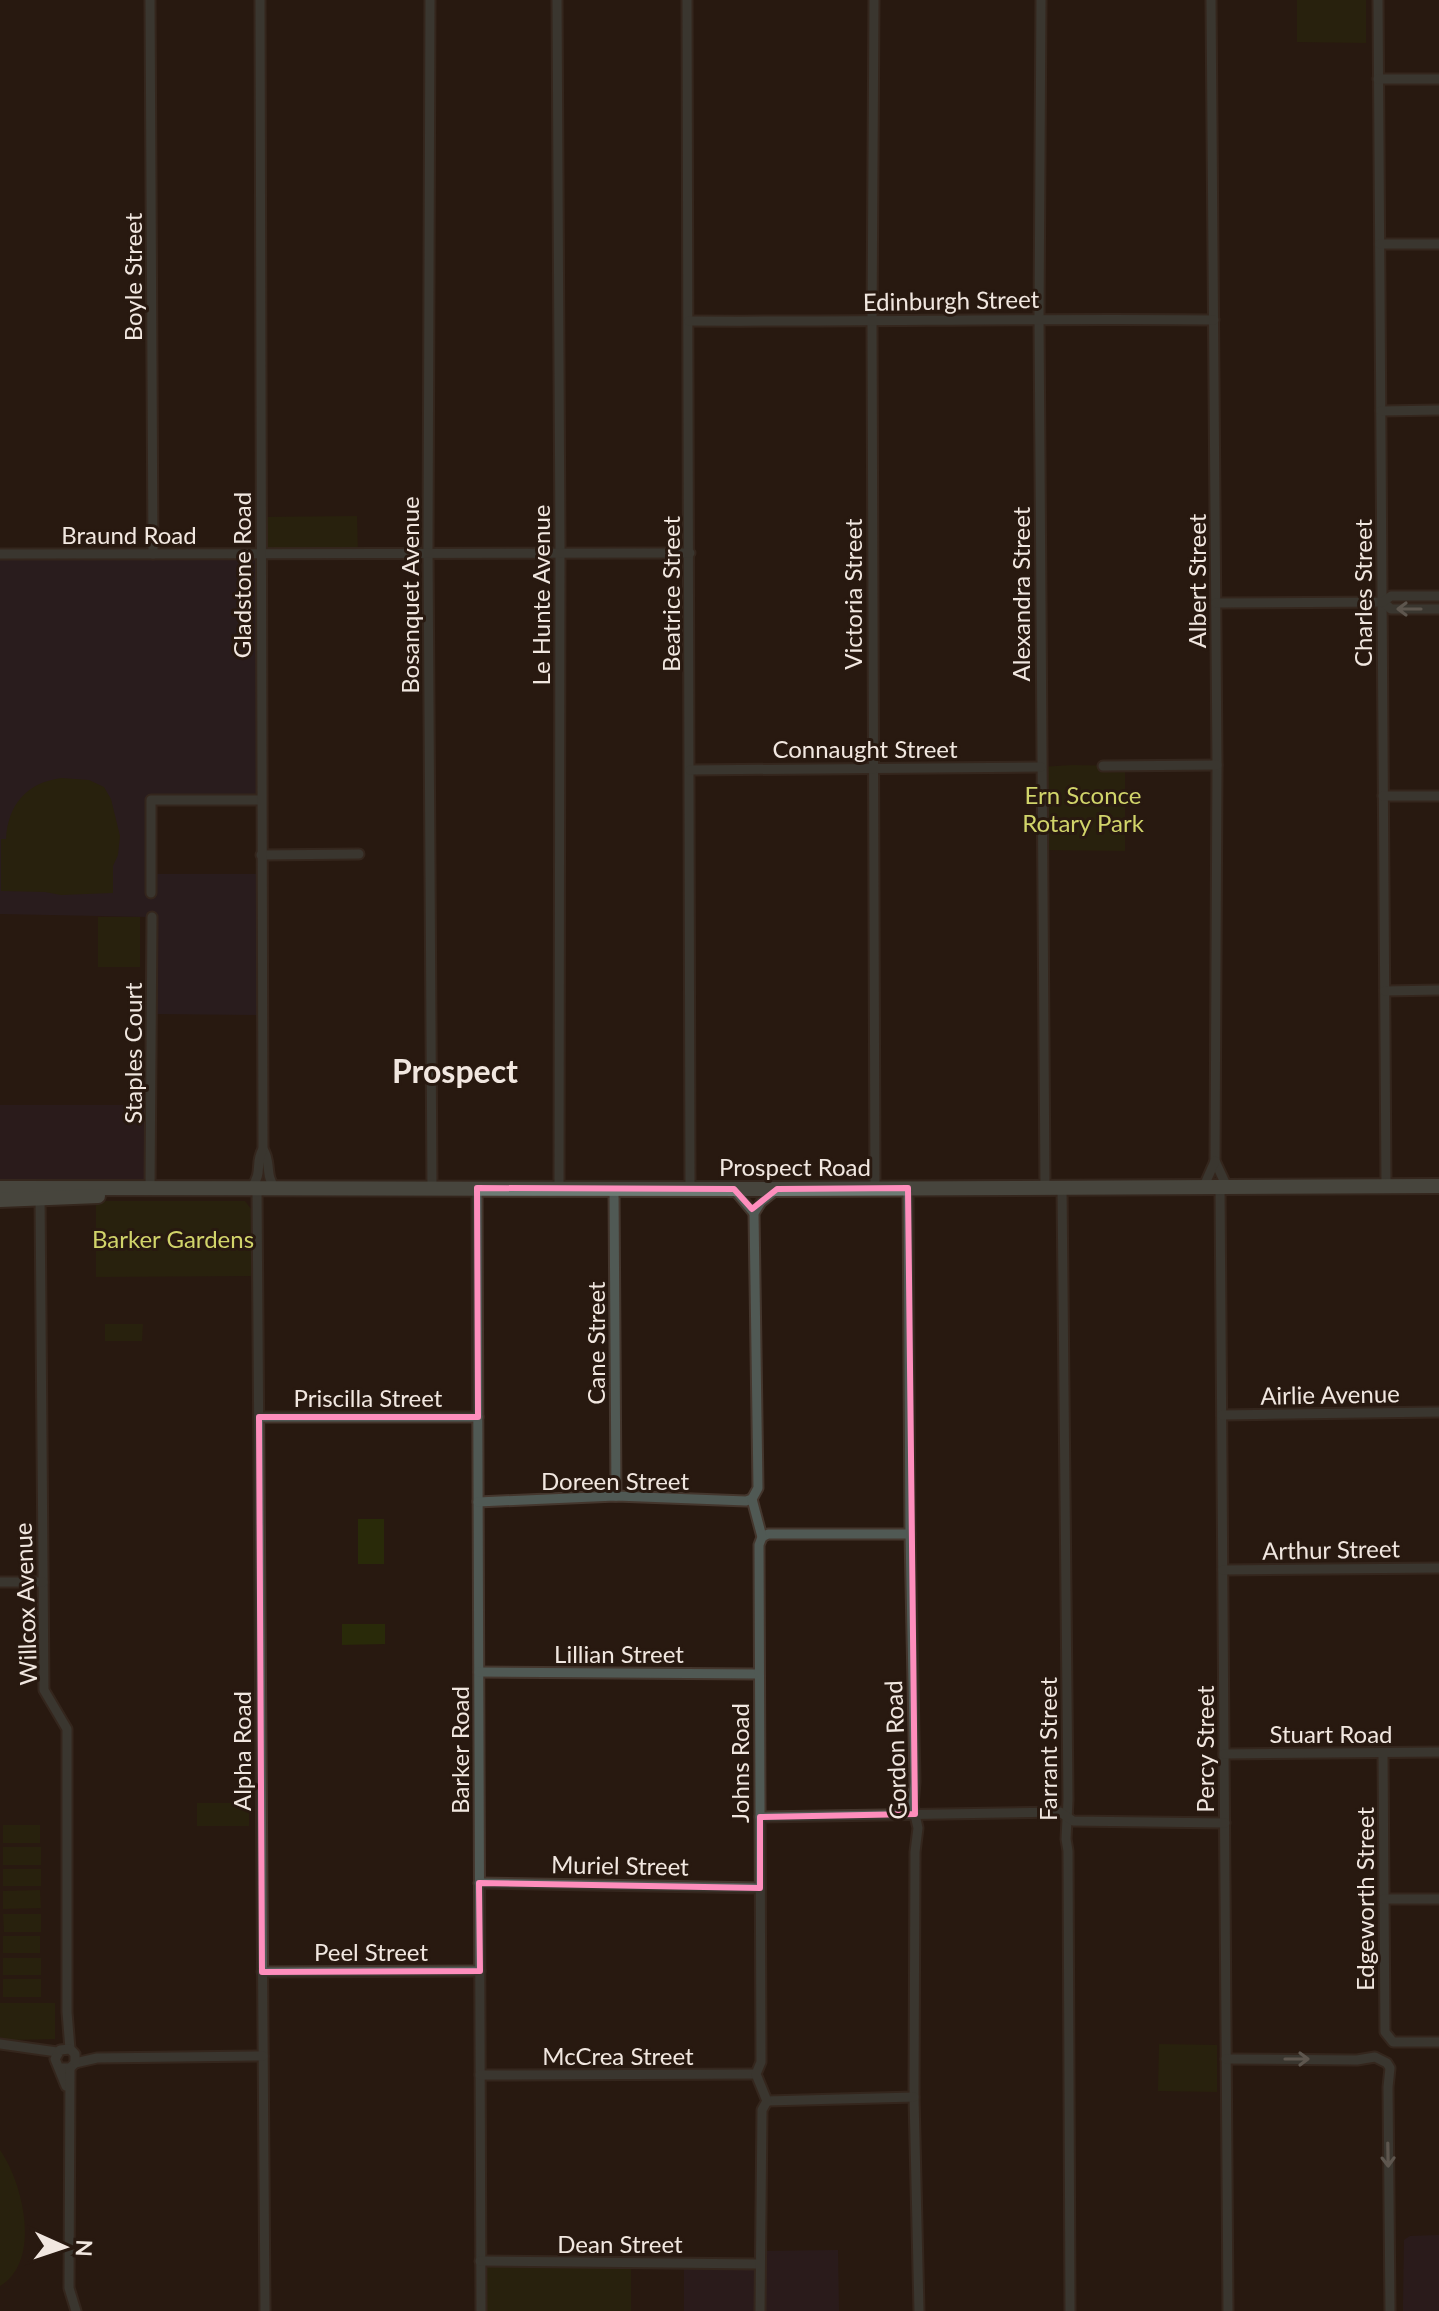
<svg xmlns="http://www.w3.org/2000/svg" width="1439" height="2311" font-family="Lato,sans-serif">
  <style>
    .commercial { fill: #2e1e29 }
    .education { fill: #2b1f2d }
    .green { fill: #292a09 }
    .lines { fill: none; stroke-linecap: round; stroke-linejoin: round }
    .street-casing { stroke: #44362d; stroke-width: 13 }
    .secondary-casing { stroke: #44362d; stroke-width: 18 }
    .street { stroke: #505954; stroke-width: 9 }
    .secondary { stroke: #6d7b74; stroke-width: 14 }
    .oneway { stroke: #a0a09a }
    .marked { fill: none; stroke: #fe8ebd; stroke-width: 6; stroke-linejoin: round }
    .labels { text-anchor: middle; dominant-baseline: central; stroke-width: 6; stroke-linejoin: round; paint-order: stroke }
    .street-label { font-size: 24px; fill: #f1e7e0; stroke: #281910 }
    .park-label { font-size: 24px; fill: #d1d46a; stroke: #281910 }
    .district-label { font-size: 32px; font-weight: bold; fill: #f1e7e0; stroke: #281910 }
  </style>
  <rect width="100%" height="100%" fill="#281910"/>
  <g class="commercial">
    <polygon points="0,1105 151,1105 150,1189 0,1188"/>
    <polygon points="1439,2235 1439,2311 1403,2311 1404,2240 1410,2236"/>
    <polygon points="838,2250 839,2311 684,2311 684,2263 759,2264 759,2251"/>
  </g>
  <polygon class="education" points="0,554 261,554 261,800 152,800 152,874 261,874 262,1015 152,1014 151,917 0,914"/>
  <g class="green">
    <polygon points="1297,0 1366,0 1366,43 1297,42"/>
    <polygon points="357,516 358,555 261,554 261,517"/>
    <polygon points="1072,765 1125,766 1125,851 1041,850 1041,767"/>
    <path d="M61 778 89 780 104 787 111 799 120 836 118 855 113 866V893L61 895 45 892 1 891V839H6C8 805 26 783 61 778Z"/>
    <rect x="98" y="917" width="42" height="50"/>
    <polygon points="96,1201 245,1201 251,1209 251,1276 96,1277"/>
    <polygon points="105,1324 143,1324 142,1341 105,1341"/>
    <rect x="358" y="1519" width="26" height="45"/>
    <polygon points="342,1624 385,1624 385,1644 342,1645"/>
    <rect x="197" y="1803" width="52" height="23"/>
    <rect x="3" y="1825" width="37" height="18"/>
    <rect x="3" y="1847" width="38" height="18"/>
    <rect x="3" y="1869" width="38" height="17"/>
    <polygon points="40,1890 41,1908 3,1909 3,1891"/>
    <polygon points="3,1914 41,1914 41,1932 4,1932"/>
    <rect x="3" y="1936" width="37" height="17"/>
    <rect x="3" y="1958" width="38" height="17"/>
    <rect x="3" y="1979" width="38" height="18"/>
    <polygon points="0,2003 55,2003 55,2039 10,2040 0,2037"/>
    <polygon points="1159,2044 1217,2045 1217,2092 1158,2091"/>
    <path d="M0 2150C23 2183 42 2261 0 2286Z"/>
    <polygon points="482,2265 631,2268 631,2311 483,2311"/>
  </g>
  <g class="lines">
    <defs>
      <g id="street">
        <polyline points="150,0 153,554"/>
        <polyline points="430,0 428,549 432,1189"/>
        <polyline points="557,0 560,546 559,1189"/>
        <polyline points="687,0 690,1188"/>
        <polyline points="874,0 872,322 875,1188"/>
        <polyline points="1041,0 1039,318 1045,1187"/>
        <polyline points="1211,0 1217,765 1215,1161 1227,1187"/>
        <polyline points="1378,0 1386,1186"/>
        <polyline points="1378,79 1439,79"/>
        <polyline points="1380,244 1439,244"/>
        <path d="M689 321C864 322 1039 318 1214 320"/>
        <polyline points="1381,411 1439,410"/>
        <polyline points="0,554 690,553"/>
        <polyline points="1383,602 1391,609 1439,609"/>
        <polyline points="1216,603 1383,602 1391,596 1439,596"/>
        <polyline points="1103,766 1217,765"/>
        <polyline points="690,770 1041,767"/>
        <polyline points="1383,796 1439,796"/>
        <polyline points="261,855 359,854"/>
        <polyline points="151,893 151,800 261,800"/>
        <polyline points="1385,991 1439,990"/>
        <path d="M263 1149C272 1162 264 1176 276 1189"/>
        <polyline points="1204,1186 1215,1161"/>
        <polyline points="1220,1186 1228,2311"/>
        <polyline points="1062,1187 1068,1800 1066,1839 1068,1851 1070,2311"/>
        <polyline points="477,1188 481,2311"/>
        <polyline points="908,1188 910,1534 915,1782 913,1806 918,1828 915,1852 914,2097 919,2311"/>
        <polyline points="150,1189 152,917"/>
        <path d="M251 1189C264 1170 254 1165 263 1149L260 0"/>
        <polyline points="614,1189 616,1496"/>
        <polyline points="734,1189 754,1213"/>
        <polyline points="257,1190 265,2311"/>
        <polyline points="40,1195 44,1690 67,1729 67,2012 70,2049"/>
        <polyline points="1222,1415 1439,1412"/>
        <polyline points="259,1417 478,1417"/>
        <polyline points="478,1502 616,1496 746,1501 752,1499"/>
        <polyline points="762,1537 768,1534 910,1534"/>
        <polyline points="1223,1570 1439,1568"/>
        <polyline points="0,1582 43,1582"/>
        <polyline points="479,1672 758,1674"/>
        <polyline points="1383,1753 1385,2032 1393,2042 1439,2042"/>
        <polyline points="1224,1754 1439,1752"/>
        <polyline points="760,1817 1060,1812 1073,1821 1225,1823"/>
        <polyline points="479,1883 760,1888"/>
        <polyline points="1384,1899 1439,1899"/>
        <polyline points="262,1972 480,1971"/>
        <polyline points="0,2044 57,2052"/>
        <polyline points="1226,2059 1357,2060 1375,2057 1387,2063 1390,2068 1388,2087 1390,2311"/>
        <polyline points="75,2063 97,2058 263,2056"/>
        <polyline points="61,2068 70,2068 75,2063 75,2054 70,2049 60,2050 55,2059 66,2086"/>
        <polyline points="70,2068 69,2288 76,2311"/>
        <polyline points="480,2075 756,2074"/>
        <polyline points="767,2101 914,2097"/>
        <polyline points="480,2261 759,2264"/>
        <polyline points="760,2311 762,2110 767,2101 756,2074 761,2062 759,1545 762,1537 752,1499 758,1488 754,1213 761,1202 776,1190"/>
      </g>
      <g id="secondary">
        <polyline points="0,1188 777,1189 1439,1186"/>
        <polyline points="0,1200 98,1196"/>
      </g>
    </defs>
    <use href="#street" class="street-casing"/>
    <use href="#secondary" class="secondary-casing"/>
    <use href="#street" class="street"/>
    <use href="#secondary" class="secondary"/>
  </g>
  <defs><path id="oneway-shaft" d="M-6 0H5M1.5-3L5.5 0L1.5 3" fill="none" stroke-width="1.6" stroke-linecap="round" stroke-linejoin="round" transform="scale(2)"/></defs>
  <g class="oneway">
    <use href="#oneway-shaft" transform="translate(1409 609) rotate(180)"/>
    <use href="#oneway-shaft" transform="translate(1297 2059)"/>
    <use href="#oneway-shaft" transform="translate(1388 2155) rotate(89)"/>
  </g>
  <path d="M0 0H1439V2311H0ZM477 1188 734 1189 752 1209 777 1189 908 1188 915 1814 760 1817V1888L479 1883 480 1971 262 1972 259 1417H478Z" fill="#281910" fill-opacity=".55" fill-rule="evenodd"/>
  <path class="marked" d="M477 1188 734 1189 752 1209 777 1189 908 1188 915 1814 760 1817V1888L479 1883 480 1971 262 1972 259 1417H478Z"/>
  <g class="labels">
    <g class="street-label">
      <text transform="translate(132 277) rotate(-90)">Boyle Street</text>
      <text transform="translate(951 300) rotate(-1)">Edinburgh Street</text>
      <text x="129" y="534">Braund Road</text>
      <text transform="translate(241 575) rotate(-90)">Gladstone Road</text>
      <text transform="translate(1196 581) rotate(-90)">Albert Street</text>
      <text transform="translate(1362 593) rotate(-90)">Charles Street</text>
      <text transform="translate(670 594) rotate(-90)">Beatrice Street</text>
      <text transform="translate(852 594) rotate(-90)">Victoria Street</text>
      <text transform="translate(1020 594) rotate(-90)">Alexandra Street</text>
      <text transform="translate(409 595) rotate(-90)">Bosanquet Avenue</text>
      <text transform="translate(540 595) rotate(-90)">Le Hunte Avenue</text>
      <text x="865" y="748">Connaught Street</text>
      <text transform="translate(132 1053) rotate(-90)">Staples Court</text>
      <text x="795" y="1166">Prospect Road</text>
      <text transform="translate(595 1343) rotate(-90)">Cane Street</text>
      <text transform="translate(1330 1394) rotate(-1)">Airlie Avenue</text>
      <text x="368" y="1397">Priscilla Street</text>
      <text x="615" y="1480">Doreen Street</text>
      <text transform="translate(1331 1549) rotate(-1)">Arthur Street</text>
      <text transform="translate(25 1604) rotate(-92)">Willcox Avenue</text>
      <text x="619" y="1653">Lillian Street</text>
      <text x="1331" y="1733">Stuart Road</text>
      <text transform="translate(1047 1749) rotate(-90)">Farrant Street</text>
      <text transform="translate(1204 1749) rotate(-90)">Percy Street</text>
      <text transform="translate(459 1750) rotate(-90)">Barker Road</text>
      <text transform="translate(895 1750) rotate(-92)">Gordon Road</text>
      <text transform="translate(241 1751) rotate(-90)">Alpha Road</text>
      <text transform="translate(739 1763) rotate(-90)">Johns Road</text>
      <text transform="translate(620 1865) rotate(1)">Muriel Street</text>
      <text transform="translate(1364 1899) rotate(-90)">Edgeworth Street</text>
      <text x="371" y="1951">Peel Street</text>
      <text x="618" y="2055">McCrea Street</text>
      <text x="620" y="2243">Dean Street</text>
    </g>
    <g class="park-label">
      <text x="1083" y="794">Ern Sconce<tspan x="1083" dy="28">Rotary Park</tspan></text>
      <text x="173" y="1238">Barker Gardens</text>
    </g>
    <g class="district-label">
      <text x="455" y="1070">Prospect</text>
    </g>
  </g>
  <g transform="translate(64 2247) rotate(93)" stroke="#281910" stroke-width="6" paint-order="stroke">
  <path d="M0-6L14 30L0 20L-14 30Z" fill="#f1e7e0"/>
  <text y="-12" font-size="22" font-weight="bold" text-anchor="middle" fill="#f1e7e0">N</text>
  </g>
</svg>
